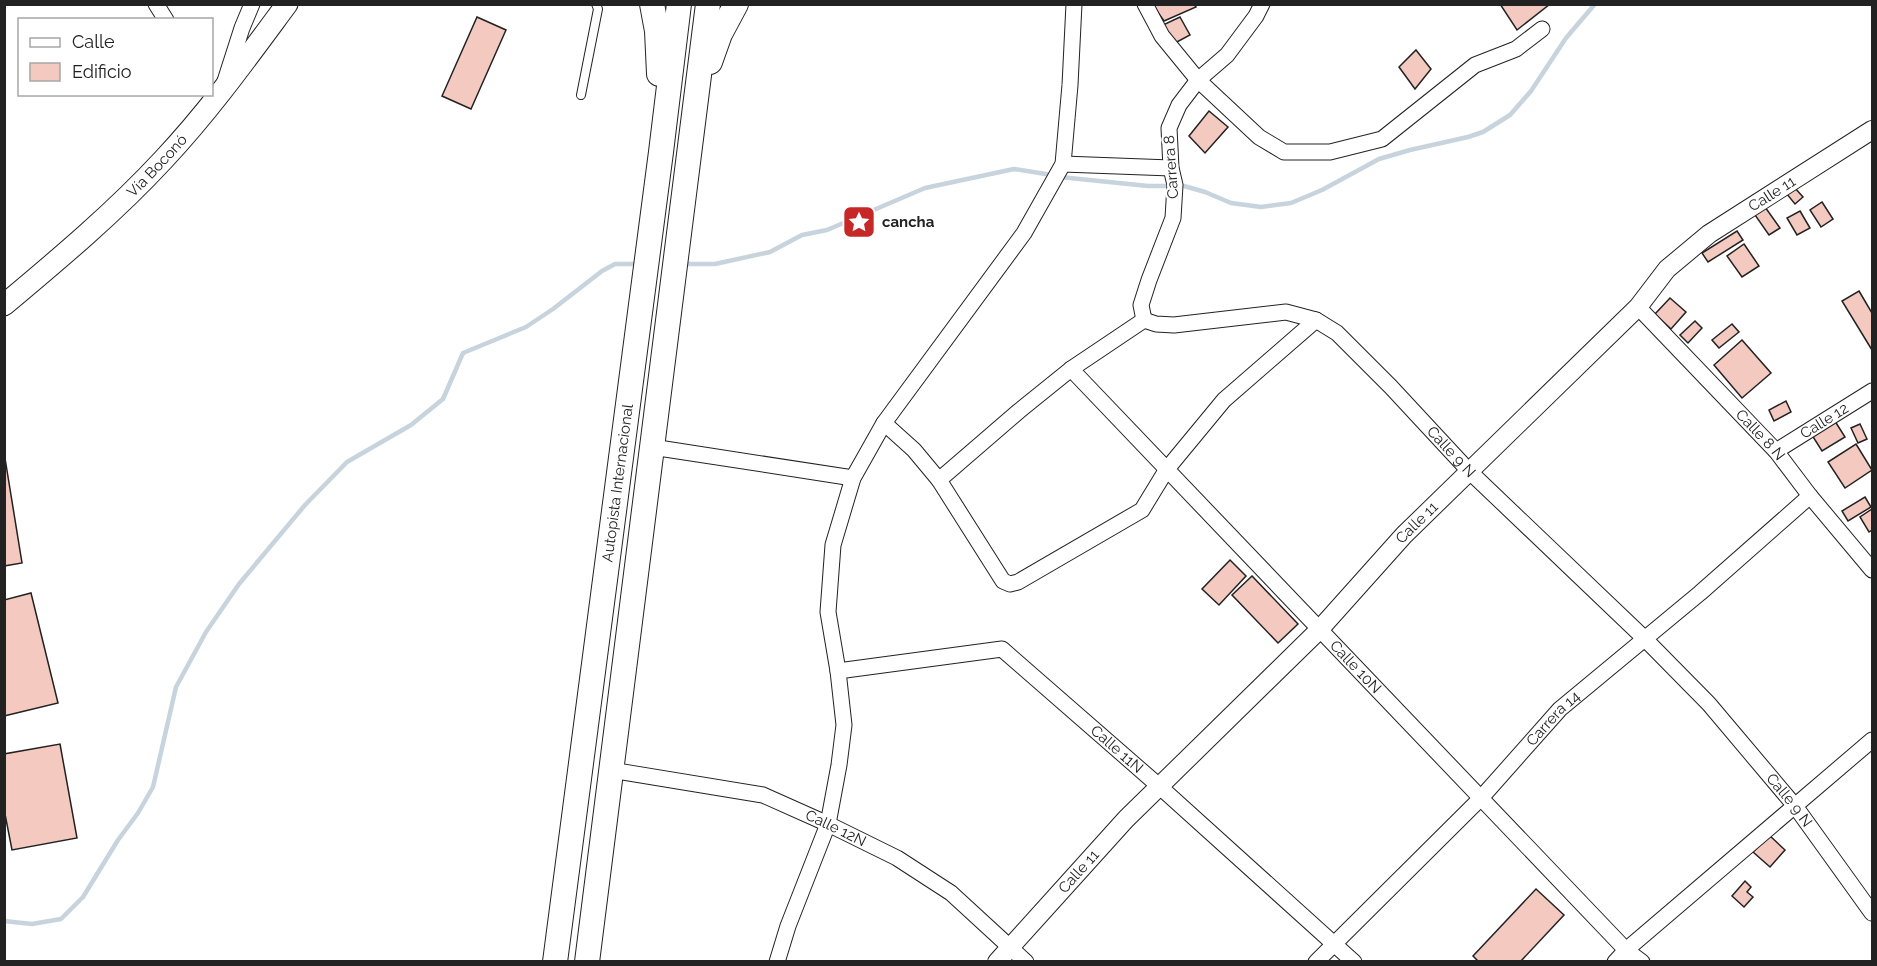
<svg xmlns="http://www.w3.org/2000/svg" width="1877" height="966" font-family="Raleway,sans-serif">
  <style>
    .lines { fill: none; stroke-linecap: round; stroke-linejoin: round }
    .stream { stroke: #c7d3dd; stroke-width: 4.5 }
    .building { fill: #f3c9c0; stroke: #222; stroke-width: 1.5 }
    .service-casing { stroke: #222; stroke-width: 10 }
    .minor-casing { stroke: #222; stroke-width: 17 }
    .tertiary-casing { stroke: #222; stroke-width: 20 }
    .secondary-casing { stroke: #222; stroke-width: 23 }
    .trunk-casing { stroke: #222; stroke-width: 26 }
    .service { stroke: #fff; stroke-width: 8 }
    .minor { stroke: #fff; stroke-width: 15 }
    .tertiary { stroke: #fff; stroke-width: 18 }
    .secondary { stroke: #fff; stroke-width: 21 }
    .trunk { stroke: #fff; stroke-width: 24 }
    .labels { text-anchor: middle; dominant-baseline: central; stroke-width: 4.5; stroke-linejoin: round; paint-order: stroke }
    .street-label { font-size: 15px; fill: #222; stroke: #fff }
    .poi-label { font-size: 15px; font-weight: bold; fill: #222; stroke: #fff; text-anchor: start }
  </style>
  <rect width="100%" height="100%" fill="#fff"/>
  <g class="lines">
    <g class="stream">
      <polyline points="1060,177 1148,186 1184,186 1205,192 1231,203 1261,207 1291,203 1322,190 1379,159 1410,150 1468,137 1483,132 1510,115 1531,91 1566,38 1595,4"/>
      <polyline points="682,264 715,264 770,252 802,235 827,230 925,188 1014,169 1052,175"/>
      <polyline points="4,921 32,924 61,919 83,897 118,840 138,813 153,787 176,687 206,632 239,584 305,505 347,462 411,425 443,399 463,353 526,327 553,309 602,271 615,264 638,264"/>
    </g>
  </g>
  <g class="building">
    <polygon points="1152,4 1194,4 1196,7 1164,21"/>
    <polygon points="1500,4 1550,4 1517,30"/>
    <polygon points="477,17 506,30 471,109 442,96"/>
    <polygon points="1180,17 1190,35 1175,43 1163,25"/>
    <polygon points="1416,50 1431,69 1415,89 1399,67"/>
    <polygon points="1209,111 1228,127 1205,153 1189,136"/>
    <polygon points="1794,187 1803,197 1795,204 1786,193"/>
    <polygon points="1822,202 1833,219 1821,227 1810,210"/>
    <polygon points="1765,207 1780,228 1769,235 1755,215"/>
    <polygon points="1800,211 1810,228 1797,235 1787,218"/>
    <polygon points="1737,231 1743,240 1708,262 1702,253"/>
    <polygon points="1744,244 1759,266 1742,277 1727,256"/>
    <polygon points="1859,291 1872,313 1872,350 1842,301"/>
    <polygon points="1670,298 1686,312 1671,329 1655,314"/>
    <polygon points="1695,321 1702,328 1688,343 1680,335"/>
    <polygon points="1732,324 1739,332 1719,348 1712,340"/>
    <polygon points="1742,340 1771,373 1742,398 1714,365"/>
    <polygon points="1786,401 1791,412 1774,421 1769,410"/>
    <polygon points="1833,418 1845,437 1822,451 1810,432"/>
    <polygon points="1860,424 1867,439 1858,443 1851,428"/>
    <polygon points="1856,444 1872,470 1845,488 1828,462"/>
    <polygon points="4,452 22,563 4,566"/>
    <polygon points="1865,497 1871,507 1848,521 1842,511"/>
    <polygon points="1872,509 1872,530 1869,532 1860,517"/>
    <polygon points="1230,560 1246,576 1219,605 1202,589"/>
    <polygon points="1252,576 1298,624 1278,643 1232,595"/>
    <polygon points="31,593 58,703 4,716 4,600"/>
    <polygon points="60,744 77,838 12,850 4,809 4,754"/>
    <polygon points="1769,835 1785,850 1770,867 1753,852"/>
    <polygon points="1745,881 1751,887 1747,892 1753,897 1744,907 1732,896"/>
    <polygon points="1536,889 1564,915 1520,962 1479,962 1473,956"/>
  </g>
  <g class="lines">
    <defs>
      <polyline id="service" points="581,95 598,9 596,4"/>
      <g id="minor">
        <polyline points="156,4 166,20"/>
        <polyline points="1145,4 1162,36 1198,80 1259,137 1284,152 1330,152 1382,139 1475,65 1516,49 1542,29"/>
        <polyline points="225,81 242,28 252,4"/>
        <polyline points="1063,164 1171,168"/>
        <path id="s1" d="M1638 307 1776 451 1810 496 1872 570"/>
        <path id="s2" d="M1144 320 1156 324 1174 325 1286 312 1316 320 1337 333 1391 387 1469 471 1644 638 1709 704 1795 806 1872 913"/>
        <polyline points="1144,320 1141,305 1149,280 1173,218 1175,185 1171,168 1169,128 1179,105 1198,80 1227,55 1256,16 1262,4"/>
        <path id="s3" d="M1071 369 1626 950 1642 962"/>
        <polyline points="884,423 914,450 939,480 1003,581 1010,584 1018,582 1142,510 1167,469 1224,400 1316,320"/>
        <polyline points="652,447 853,478"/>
        <path id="s4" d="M1776 451 1872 391"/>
        <polyline points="939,480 1019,411 1071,369 1144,320"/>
        <path id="s5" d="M838 671 1002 649 1159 786 1354 962"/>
        <path id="s6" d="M611 770 763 795 828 824 897 858 951 893 1026 962"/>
        <polyline points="777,962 788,926 828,824 839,765 844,725 838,671 828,612 833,545 853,478 884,423 1024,233 1063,164 1070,85 1074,4"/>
        <path id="s7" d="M1316 962 1481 798 1560 709 1700 593 1810 496"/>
        <polyline points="1615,962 1626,950 1872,740"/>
      </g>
      <g id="tertiary">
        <path id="s8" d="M997 962 1126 819 1319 630 1404 535 1638 307 1667 269 1709 234 1872 130"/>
      </g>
      <g id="secondary">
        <path id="s9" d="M4 305C59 259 115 212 164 159 209 111 247 58 287 4"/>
      </g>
      <g id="trunk">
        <polyline points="652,4 657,31 659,74"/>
        <polyline points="710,62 720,34 736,4"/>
        <path id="s10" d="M555 962 661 152 679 4"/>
        <polyline points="587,962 708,4"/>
      </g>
    </defs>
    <use href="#service" class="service-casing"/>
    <use href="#minor" class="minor-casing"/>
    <use href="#tertiary" class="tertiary-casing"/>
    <use href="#secondary" class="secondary-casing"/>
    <use href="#trunk" class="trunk-casing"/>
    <use href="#service" class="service"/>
    <use href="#minor" class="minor"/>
    <use href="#tertiary" class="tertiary"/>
    <use href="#secondary" class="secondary"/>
    <use href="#trunk" class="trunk"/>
  </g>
  <defs>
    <symbol id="sight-square" viewBox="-11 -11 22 22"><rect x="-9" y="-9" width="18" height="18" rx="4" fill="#c62828" stroke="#fff"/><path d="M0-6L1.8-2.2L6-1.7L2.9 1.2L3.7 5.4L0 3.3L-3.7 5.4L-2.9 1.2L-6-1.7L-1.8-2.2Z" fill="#fff"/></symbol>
  </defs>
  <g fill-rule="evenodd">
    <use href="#sight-square" x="840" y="203" width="38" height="38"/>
  </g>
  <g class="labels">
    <g class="street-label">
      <text stroke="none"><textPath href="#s9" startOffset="207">Vía Boconó</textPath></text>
      <text transform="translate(1171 167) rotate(-94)">Carrera 8</text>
      <text stroke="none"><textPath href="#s8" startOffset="1094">Calle 11</textPath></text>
      <text stroke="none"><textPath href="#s4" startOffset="57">Calle 12</textPath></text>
      <text stroke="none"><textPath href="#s1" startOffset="177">Calle 8 N</textPath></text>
      <text stroke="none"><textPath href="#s2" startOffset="364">Calle 9 N</textPath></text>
      <text stroke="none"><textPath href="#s10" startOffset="483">Autopista Internacional</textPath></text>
      <text stroke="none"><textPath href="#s8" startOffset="608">Calle 11</textPath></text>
      <text stroke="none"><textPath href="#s3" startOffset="412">Calle 10N</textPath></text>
      <text stroke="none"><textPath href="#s7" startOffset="340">Carrera 14</textPath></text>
      <text stroke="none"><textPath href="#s5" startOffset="318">Calle 11N</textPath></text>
      <text stroke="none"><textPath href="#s2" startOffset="850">Calle 9 N</textPath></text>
      <text stroke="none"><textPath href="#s6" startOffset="234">Calle 12N</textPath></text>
      <text stroke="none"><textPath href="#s8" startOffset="122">Calle 11</textPath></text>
    </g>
    <g class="poi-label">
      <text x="882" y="222">cancha</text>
    </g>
  </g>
  <rect width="1877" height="966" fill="none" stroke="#222222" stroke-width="12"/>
  <rect x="18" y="18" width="195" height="78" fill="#ffffff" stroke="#a7a7a7" stroke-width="1.5"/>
  <rect x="30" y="38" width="30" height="9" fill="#ffffff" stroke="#a7a7a7" stroke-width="1.5"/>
  <text x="72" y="48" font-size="18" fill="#222222">Calle</text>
  <rect x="30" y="63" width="30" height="18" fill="#f3c9c0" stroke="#a7a7a7" stroke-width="1.5"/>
  <text x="72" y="78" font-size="18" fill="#222222">Edificio</text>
</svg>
